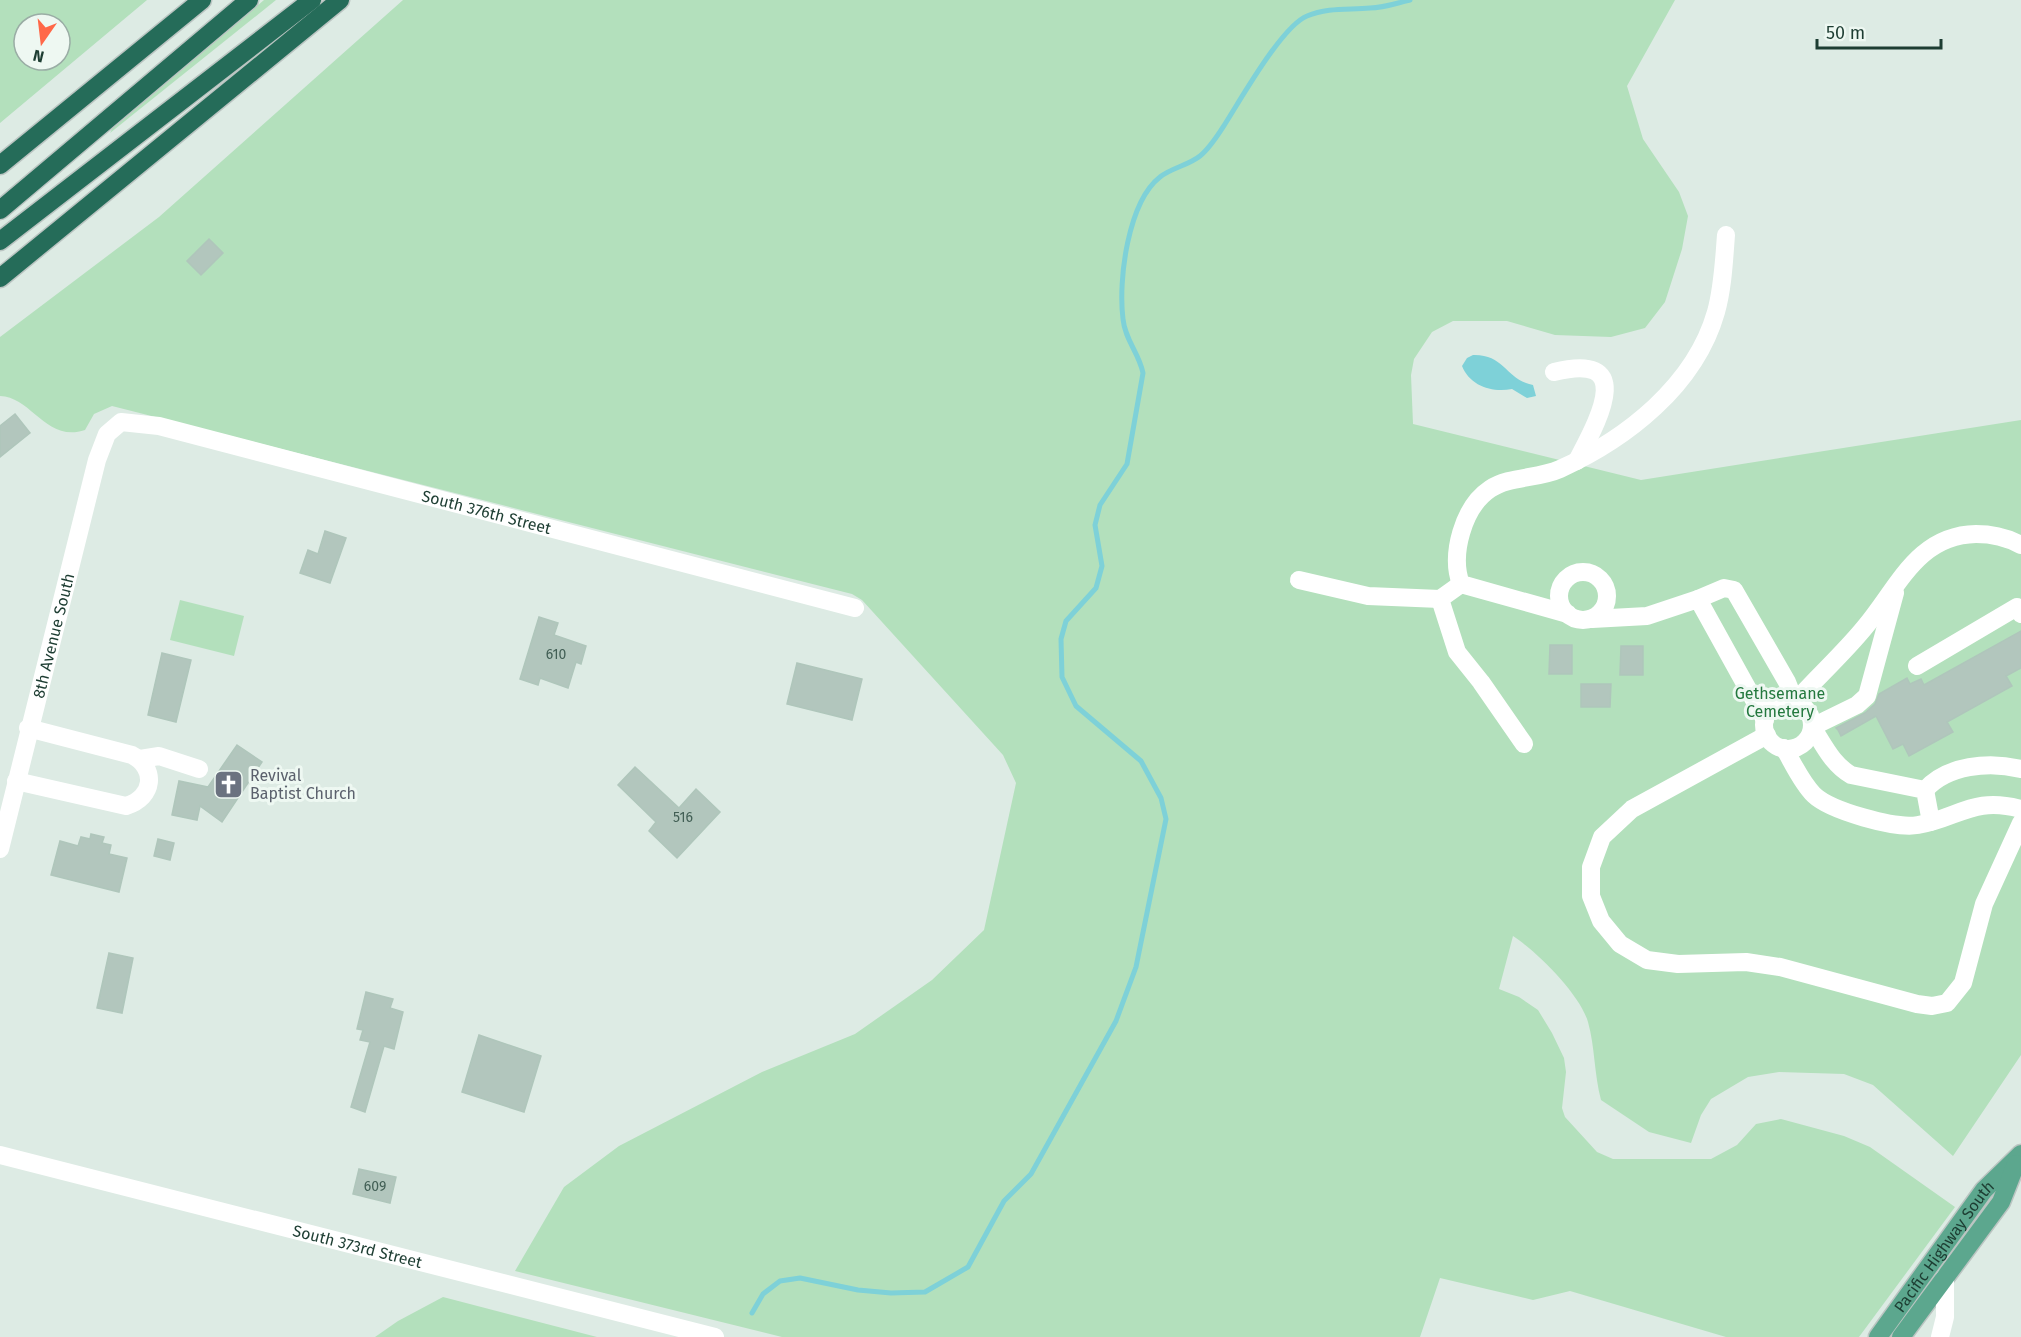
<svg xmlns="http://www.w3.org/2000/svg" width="2021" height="1337" font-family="'Fira Sans',sans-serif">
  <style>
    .green { fill: #b3e0bc; fill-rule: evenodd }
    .water { fill: #7ed1d8 }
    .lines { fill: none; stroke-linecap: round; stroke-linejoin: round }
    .stream { stroke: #7ed1d8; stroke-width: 5 }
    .building { fill: #b2c6bd; stroke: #afc6bb; stroke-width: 1.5 }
    .major-casing { stroke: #bbc5c2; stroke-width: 21 }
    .highway-casing { stroke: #bbc5c2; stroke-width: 21 }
    .minor { stroke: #fff; stroke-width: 18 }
    .major { stroke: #5ca78e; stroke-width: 18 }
    .highway { stroke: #256c59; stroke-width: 18 }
    .labels { text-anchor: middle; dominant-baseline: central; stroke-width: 6; stroke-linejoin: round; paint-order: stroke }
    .number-label { font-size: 14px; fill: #425f55 }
    .street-label { font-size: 16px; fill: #1d3d32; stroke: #eef8f2 }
    .park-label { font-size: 16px; fill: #23783e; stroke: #eef8f2 }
    .worship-label { font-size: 16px; fill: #5b616d; stroke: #eef8f2; text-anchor: start }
  </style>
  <rect width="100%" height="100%" fill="#ddebe4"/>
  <g class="green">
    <path d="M0 0H147L0 123ZM24 24H60V60H24Z"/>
    <polygon points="264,0 276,0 110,133 112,129"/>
    <path d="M403 0H1675L1627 86 1643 139 1679 192 1688 216 1682 249 1665 302 1645 328 1611 337 1555 335 1507 321H1453L1432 332 1414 359 1411 375 1413 424 1641 480 2021 420V1055L1953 1156 1873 1085 1844 1074 1779 1072 1748 1077 1711 1099 1701 1115 1691 1143 1649 1132 1601 1100C1594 1074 1595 1047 1588 1022 1580 994 1536 951 1513 936L1499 989 1519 997 1538 1010 1552 1033 1564 1058 1566 1072 1562 1108 1565 1117 1597 1152 1613 1159H1711L1737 1145 1756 1124 1781 1119 1844 1136 1870 1147 1955 1207 1859 1337H1726L1570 1291 1533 1300 1440 1278 1420 1337H782L515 1271 564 1187 619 1146 762 1072 855 1034 932 980 984 930 1016 783 1003 755 862 600 852 594 112 406 94 414 85 430C46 443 32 397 0 396V337L159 217Z"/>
    <polygon points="180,600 244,616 234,656 170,640"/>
    <polygon points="443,1297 597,1337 375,1337 398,1321"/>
  </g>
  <path class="water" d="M1473 355C1505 354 1506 380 1533 385L1536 396 1527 398 1512 389C1492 393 1470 386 1462 366L1467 358Z"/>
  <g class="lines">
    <path class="stream" d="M752 1313 763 1294 780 1281 800 1278 858 1290 891 1293 925 1292 968 1267 1004 1201 1031 1174 1116 1021 1136 967 1166 819 1161 798 1141 761 1076 706 1062 677 1061 639 1066 621 1096 588 1102 566 1095 525 1100 505 1127 464 1143 373C1139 353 1125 340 1123 319 1118 280 1128 202 1160 177 1171 168 1189 165 1200 156 1210 148 1218 135 1225 124 1241 99 1282 26 1307 16 1328 7 1349 10 1370 8 1384 8 1397 3 1410 0"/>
  </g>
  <g class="building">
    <polygon points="209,239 223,253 201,275 187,261"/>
    <polygon points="15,414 30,433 0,457 0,426"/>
    <polygon points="325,531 346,538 330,583 300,573 308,550 318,554"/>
    <polygon points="539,617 558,623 554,635 586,646 581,664 576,662 568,688 540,678 538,685 520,679"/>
    <polygon points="2021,631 2021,668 2006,676 2012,686 1947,722 1953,732 1909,756 1903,744 1893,749 1876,716 1841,736 1838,730 1836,728 1865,713 1875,704 1879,694 1907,678 1910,684 1921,679 1924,685"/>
    <polygon points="1550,645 1572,645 1572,674 1549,674"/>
    <polygon points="1621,646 1643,646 1643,675 1620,675"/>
    <polygon points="162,653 191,660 176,722 148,715"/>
    <polygon points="797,663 862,679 852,720 787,704"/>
    <polygon points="1581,684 1611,684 1610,707 1581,707"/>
    <polygon points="237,745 262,762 222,822 200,806 197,820 172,815 179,781 208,787"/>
    <polygon points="635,767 679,808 696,789 720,812 677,858 649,831 656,822 618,785"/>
    <polygon points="91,834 104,837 102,843 111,845 109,854 127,858 119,892 51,875 60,841 78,846 81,837 90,839"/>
    <polygon points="158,839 174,843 170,860 154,856"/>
    <polygon points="109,953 133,958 122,1013 97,1008"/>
    <polygon points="366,992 393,999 390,1008 403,1012 394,1049 384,1046 365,1112 351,1107 370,1042 360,1040 363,1030 357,1029"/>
    <polygon points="479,1035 541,1056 524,1112 462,1092"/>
    <polygon points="359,1169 396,1177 390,1203 353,1194"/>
  </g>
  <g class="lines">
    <defs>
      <g id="major">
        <path id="s3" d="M1878 1337 1984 1190 2021 1154"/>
        <polyline points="1901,1337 2001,1202 2016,1164"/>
      </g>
      <g id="highway">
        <polyline points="0,165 202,0"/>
        <polyline points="0,210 249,0"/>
        <polyline points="0,241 312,0"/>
        <polyline points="0,278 340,0"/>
      </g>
    </defs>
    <use href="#major" class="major-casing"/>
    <use href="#highway" class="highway-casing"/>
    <g class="minor">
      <path d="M1554 372C1638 351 1597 422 1577 461"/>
      <circle cx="1583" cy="596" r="24"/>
      <polyline points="1299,580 1368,596 1440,599"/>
      <polyline points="1461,584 1440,599 1457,652 1481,682 1524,744"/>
      <path d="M1895 593 1867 696 1857 705 1812 727C1824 745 1832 764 1851 775L1925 790 1931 822"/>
      <path d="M1698 599 1724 588 1734 590 1787 682 1795 702C1818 676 1843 654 1865 627 1898 588 1917 535 1976 534 1991 534 2008 538 2021 545"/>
      <path d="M1568 614 1461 584C1450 555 1463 507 1490 489 1509 476 1538 479 1560 469 1626 439 1695 386 1716 312 1723 287 1724 260 1726 235"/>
      <polyline points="1592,619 1647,616 1698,599 1765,720"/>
      <polyline points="1917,666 2017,607 2021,614"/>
      <circle cx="1788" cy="725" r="24"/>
      <polyline points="1767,735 1632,809 1602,837 1591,867 1591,896 1601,921 1620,944 1647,960 1678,964 1746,962 1780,967 1917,1004 1932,1006 1947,1003 1963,983 1984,904 2021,823"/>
      <path d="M1784 748C1793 763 1801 782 1814 795 1831 811 1895 829 1918 825 1959 818 1973 796 2021 809"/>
      <polyline points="140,759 159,756 199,769"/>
      <path d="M16 781 126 806C154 798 157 768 132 755L28 728"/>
      <path d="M1925 790C1947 765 1989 761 2021 769"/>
      <path id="s1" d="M0 849 97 460 107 434 121 422 159 426 855 608"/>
      <path id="s2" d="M0 1155 715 1337"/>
      <polyline points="1940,1337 1945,1317 1945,1277"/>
    </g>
    <use href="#major" class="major"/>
    <use href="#highway" class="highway"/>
  </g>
  <defs>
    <symbol id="church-square" viewBox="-11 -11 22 22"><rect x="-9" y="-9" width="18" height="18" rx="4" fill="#6b7280" stroke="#eef8f2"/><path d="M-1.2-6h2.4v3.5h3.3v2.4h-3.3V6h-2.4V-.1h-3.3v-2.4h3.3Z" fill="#fff"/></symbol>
  </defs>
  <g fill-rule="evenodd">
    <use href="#church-square" x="212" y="768" width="33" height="33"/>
  </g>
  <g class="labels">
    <g class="number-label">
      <text x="556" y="654">610</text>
      <text x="683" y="817">516</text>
      <text x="375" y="1186">609</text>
    </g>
    <g class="street-label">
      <text stroke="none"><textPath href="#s1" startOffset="824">South 376th Street</textPath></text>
      <text stroke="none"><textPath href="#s1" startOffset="220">8th Avenue South</textPath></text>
      <text stroke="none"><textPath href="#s2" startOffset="369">South 373rd Street</textPath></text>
      <text stroke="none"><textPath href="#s3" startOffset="112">Pacific Highway South</textPath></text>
    </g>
    <g class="park-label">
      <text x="1780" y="693">Gethsemane<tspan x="1780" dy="18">Cemetery</tspan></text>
    </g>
    <g class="worship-label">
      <text x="250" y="775">Revival<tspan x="250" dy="18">Baptist Church</tspan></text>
    </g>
  </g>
  <g transform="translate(42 42) rotate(194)"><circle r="28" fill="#eef8f2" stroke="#9aada5" stroke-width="1.5"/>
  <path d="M0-4.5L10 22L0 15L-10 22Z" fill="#ff6848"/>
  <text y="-9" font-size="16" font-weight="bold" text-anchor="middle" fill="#1d3d32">N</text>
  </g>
  <path d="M1817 39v9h124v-9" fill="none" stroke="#1d3d32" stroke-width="3"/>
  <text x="1826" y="39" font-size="18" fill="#1d3d32" stroke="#eef8f2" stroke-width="4.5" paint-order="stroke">50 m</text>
</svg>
